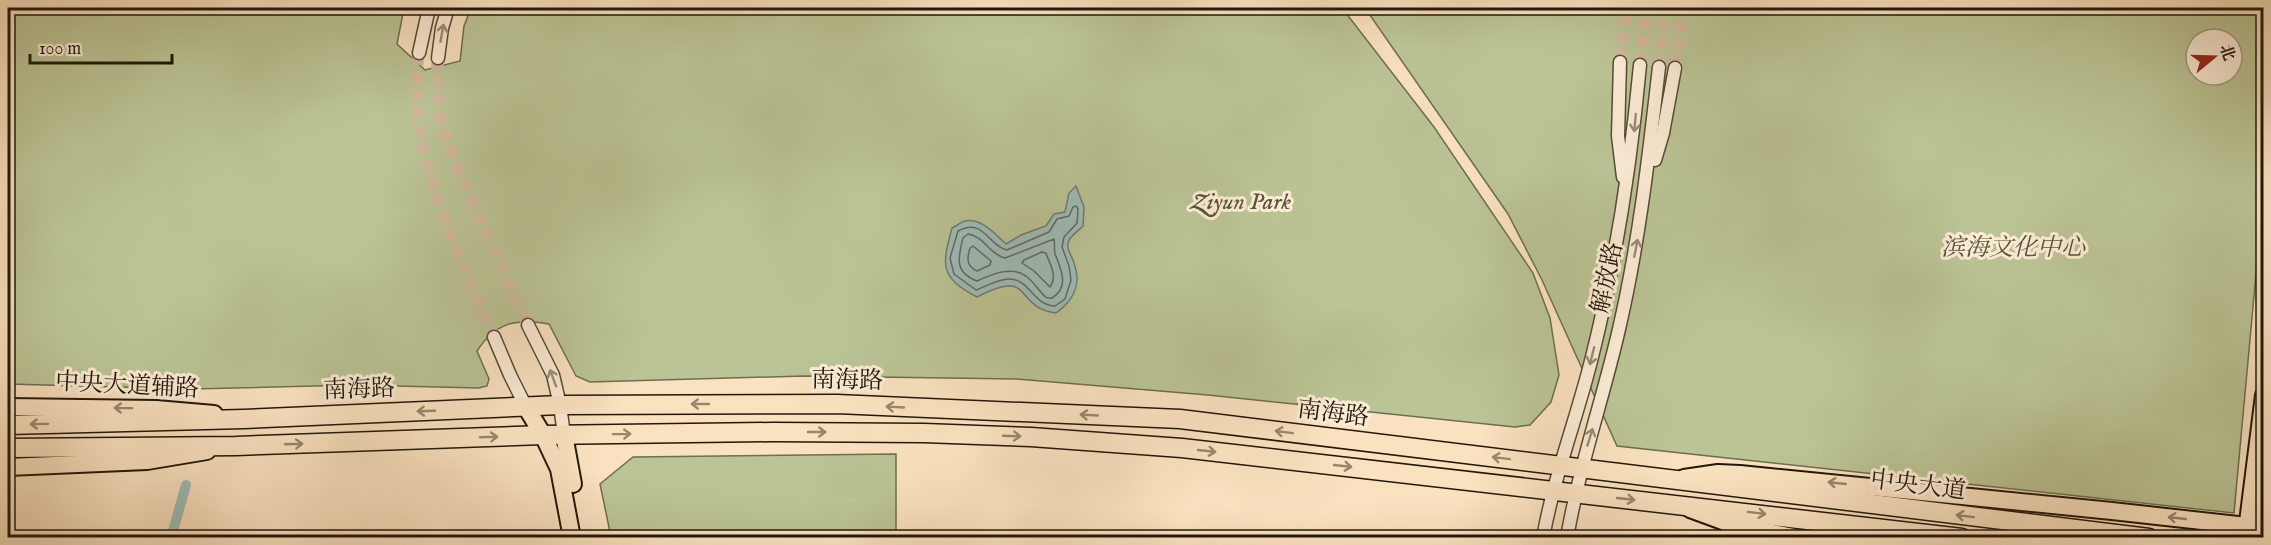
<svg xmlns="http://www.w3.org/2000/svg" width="2271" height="545" font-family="'IM FELL English','Noto Serif SC',serif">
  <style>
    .green { fill: #bbc495; stroke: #6e6e50; stroke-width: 1.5; fill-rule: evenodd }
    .water { fill: #9fbdb9; stroke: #6d7b73; stroke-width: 1.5 }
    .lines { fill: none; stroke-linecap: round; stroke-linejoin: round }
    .shore { stroke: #606a62; stroke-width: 1.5 }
    .canal { stroke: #9fbdb9; stroke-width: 10 }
    .minor-tunnel { stroke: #cfb99c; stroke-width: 12; stroke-dasharray: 12 6; stroke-linecap: butt }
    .minor-casing { stroke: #574a38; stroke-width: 15 }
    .major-casing { stroke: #21170a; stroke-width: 20 }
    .highway-casing { stroke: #21170a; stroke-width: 21 }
    .minor { stroke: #fcecd6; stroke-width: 12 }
    .major { stroke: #fae2c0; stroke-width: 16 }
    .highway { stroke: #fae2c0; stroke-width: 18 }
    .oneway { stroke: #998c7a }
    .oneway2 { stroke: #98876e }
    .labels { text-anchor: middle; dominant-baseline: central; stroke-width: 6; stroke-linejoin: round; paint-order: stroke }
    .park-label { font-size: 24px; font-style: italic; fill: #57543b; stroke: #fcecd6 }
    .street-label { font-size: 24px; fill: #21170a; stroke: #fcecd6 }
  </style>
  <rect width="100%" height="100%" fill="#fae2c0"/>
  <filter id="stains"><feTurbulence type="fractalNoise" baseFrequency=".00333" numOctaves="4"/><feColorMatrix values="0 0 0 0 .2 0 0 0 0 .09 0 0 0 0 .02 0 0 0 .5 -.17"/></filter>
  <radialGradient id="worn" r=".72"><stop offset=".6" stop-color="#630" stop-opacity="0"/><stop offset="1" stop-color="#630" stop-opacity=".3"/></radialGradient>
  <g class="green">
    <path d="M8 8H404L397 44 425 70 460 61 464 26 471 8H1342L1434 127 1533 273 1550 318 1559 375 1551 402 1530 425 1515 427 1208 395 1017 379 804 376 590 382 576 376 549 324C517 318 496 322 477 351L489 379 487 386 479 388 356 385 191 389 8 384Z"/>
    <path d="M1365 8H2263V198L2234 513 1617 446 1542 280 1508 214ZM2196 39H2232V75H2196Z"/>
    <polygon points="896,454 896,537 611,537 600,484 633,457"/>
  </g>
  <path class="water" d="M1076 186 1084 207 1083 226C1079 230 1072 235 1069 240 1065 248 1072 256 1074 263 1082 284 1073 301 1056 313 1012 307 1035 267 977 297 939 277 942 265 952 228 956 226 961 222 965 221 981 217 996 235 1006 244L1021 235 1046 226 1054 214 1065 212 1069 193Z"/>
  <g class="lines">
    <g class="shore">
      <path d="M1076 206 1078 209 1077 223 1064 237 1062 247 1069 266 1071 280 1065 299 1055 306C1033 306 1030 278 1008 279 996 280 987 286 976 290L954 274 950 258 958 231C984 217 988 246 1007 250L1049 232 1057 219 1069 216 1073 207Z"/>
      <path d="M968 234C984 236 990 255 1005 258L1054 239C1055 244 1054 249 1055 254 1061 269 1070 287 1052 298H1047C1039 292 1035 283 1027 277 1013 265 992 274 977 281 954 272 958 258 963 238Z"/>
      <path d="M973 246 991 261 990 265 977 271C966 266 967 258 970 248Z"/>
      <path d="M1042 252 1046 253C1050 265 1058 276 1050 287L1034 271 1022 263 1024 260Z"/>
    </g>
    <polyline class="canal" points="171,538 186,485"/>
    <g class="minor-tunnel">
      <path d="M419 53C404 145 458 253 494 337"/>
      <path d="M438 58C432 115 453 157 475 208 492 248 510 286 528 325"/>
      <polyline points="1620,62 1628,8"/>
      <polyline points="1640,65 1648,8"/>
      <polyline points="1659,67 1667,8"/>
      <polyline points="1675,68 1683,8"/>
    </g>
    <defs>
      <g id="minor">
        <polyline points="419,53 429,8"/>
        <polyline points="438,58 442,28 448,8"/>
        <polyline points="1620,62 1618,136 1623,177"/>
        <polyline points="1655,160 1663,133 1675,68"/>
        <polyline points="528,325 553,375 560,405 564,435"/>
        <polyline points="494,337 510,375 526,407"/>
        <path d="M1543 538C1554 476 1577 418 1592 357 1616 261 1631 163 1640 65"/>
        <path d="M1567 538C1579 467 1603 399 1619 329 1639 243 1649 155 1659 67"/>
      </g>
      <g id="major">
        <polyline points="8,407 156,409 214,414"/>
        <polyline points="526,407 543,435 559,469 572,538"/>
        <polyline points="564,435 573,484"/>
        <polyline points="8,467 147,461 207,451"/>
        <polyline points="1684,478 1718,473 1740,474 2112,511 2256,527"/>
        <polyline points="1690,509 1739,527 1800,538"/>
        <polyline points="2246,538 2264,395"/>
      </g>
      <g id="highway">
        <polyline points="8,425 244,419 560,405 837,404 1180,419 2149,538"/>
        <polyline points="8,448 236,446 543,435 772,432 924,433 1031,437 1182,448 1962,538"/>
      </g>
    </defs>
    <use href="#minor" class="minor-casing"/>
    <use href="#major" class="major-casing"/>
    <use href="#highway" class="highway-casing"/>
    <use href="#minor" class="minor"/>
    <use href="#major" class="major"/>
    <use href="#highway" class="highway"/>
  </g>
  <defs><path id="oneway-shaft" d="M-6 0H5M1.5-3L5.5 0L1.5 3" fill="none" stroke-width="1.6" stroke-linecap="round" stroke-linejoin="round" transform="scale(1.5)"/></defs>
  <g class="oneway">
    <use href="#oneway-shaft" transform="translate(442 33) rotate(-80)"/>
    <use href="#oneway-shaft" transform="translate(1635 123) rotate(95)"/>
    <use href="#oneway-shaft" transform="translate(1636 248) rotate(-79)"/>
    <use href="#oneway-shaft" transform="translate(1592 356) rotate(104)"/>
    <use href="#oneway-shaft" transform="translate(553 378) rotate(-110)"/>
    <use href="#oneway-shaft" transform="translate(1590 437) rotate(-73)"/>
  </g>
  <g class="oneway2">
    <use href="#oneway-shaft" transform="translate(700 404) rotate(180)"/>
    <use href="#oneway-shaft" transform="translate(895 407) rotate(-177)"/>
    <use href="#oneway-shaft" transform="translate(123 408) rotate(-179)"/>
    <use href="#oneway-shaft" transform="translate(426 411) rotate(178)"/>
    <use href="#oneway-shaft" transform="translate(1089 415) rotate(-177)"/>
    <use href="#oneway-shaft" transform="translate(39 424) rotate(179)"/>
    <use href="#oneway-shaft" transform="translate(817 432)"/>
    <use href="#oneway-shaft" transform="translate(1284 432) rotate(-173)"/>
    <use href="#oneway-shaft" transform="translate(622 434) rotate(-1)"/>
    <use href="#oneway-shaft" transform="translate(1012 436) rotate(2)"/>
    <use href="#oneway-shaft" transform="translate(489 437) rotate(-2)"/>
    <use href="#oneway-shaft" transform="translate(294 444) rotate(-2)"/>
    <use href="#oneway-shaft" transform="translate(1207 451) rotate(6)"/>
    <use href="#oneway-shaft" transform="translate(1501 458) rotate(-173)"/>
    <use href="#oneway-shaft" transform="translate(1343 466) rotate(6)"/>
    <use href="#oneway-shaft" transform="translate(1837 483) rotate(-174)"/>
    <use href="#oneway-shaft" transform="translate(1626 499) rotate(6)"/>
    <use href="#oneway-shaft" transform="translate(1757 513) rotate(7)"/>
    <use href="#oneway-shaft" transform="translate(1965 516) rotate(-173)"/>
    <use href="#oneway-shaft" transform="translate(2177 518) rotate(-174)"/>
  </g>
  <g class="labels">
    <g class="park-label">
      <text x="1241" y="202">Ziyun Park</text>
      <text x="2013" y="248">滨海文化中心</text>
    </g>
    <g class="street-label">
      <text transform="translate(1608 278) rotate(-78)">解放路</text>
      <text transform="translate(847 381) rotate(1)">南海路</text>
      <text transform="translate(127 386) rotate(3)">中央大道辅路</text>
      <text transform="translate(359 390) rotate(-2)">南海路</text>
      <text transform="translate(1333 414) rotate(7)">南海路</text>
      <text transform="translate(1918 486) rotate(7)">中央大道</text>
    </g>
  </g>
  <rect width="2271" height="545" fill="none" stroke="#fae2c0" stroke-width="30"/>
  <rect x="9" y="9" width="2253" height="527" fill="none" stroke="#21170a" stroke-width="3"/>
  <rect x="15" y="15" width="2241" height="515" fill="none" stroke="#21170a" stroke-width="1.5"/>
  <g transform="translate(2214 57) rotate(71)"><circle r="28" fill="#fcecd6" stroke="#a49784" stroke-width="1.5"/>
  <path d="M0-4.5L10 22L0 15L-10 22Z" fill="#8f2418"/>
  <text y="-9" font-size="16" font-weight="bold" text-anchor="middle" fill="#21170a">北</text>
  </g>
  <path d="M30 54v9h142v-9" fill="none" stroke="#21170a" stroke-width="3"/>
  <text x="39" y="54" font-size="18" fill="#21170a" stroke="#fcecd6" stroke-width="4.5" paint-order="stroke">100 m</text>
  <rect width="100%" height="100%" filter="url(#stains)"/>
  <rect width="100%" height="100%" fill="url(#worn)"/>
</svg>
